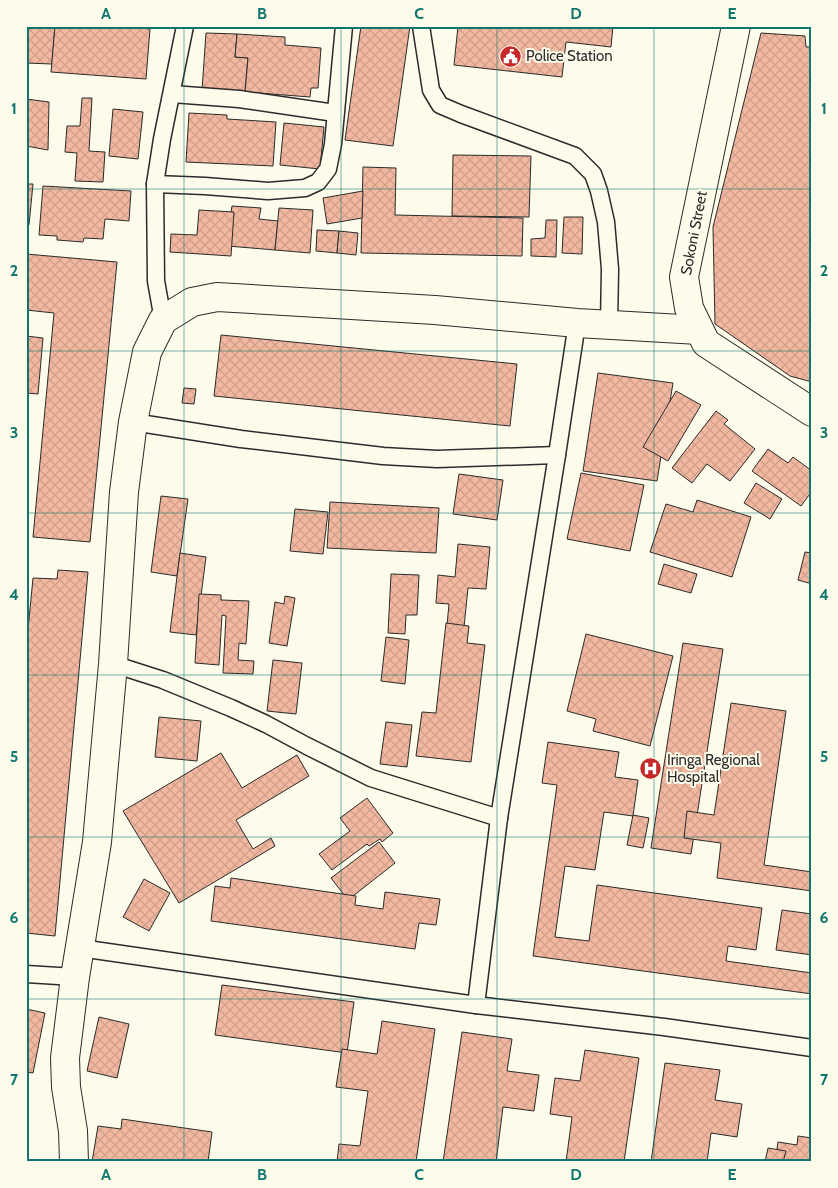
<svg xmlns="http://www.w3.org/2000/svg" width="838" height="1188" font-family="Cabin,sans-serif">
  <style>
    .building { fill: url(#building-cross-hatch); stroke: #2b2b2b }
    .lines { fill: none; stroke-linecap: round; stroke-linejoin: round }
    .service-casing { stroke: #2b2b2b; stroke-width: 19 }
    .minor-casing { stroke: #2b2b2b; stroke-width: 30 }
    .service { stroke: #fdfbea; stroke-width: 16 }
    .minor { stroke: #fdfbea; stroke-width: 28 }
    .grid { fill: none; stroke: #0f766e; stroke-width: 1; stroke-opacity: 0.55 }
    .labels { text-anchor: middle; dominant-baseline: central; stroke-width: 4; stroke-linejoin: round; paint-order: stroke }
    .poi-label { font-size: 15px; fill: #2b2b2b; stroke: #fdfbea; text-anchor: start }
    .street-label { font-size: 15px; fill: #2b2b2b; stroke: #fdfbea }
    .neatline { fill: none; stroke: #0f766e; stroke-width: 2 }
    .grid-label { font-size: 16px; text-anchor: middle; font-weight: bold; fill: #0f766e }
  </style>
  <defs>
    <pattern id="building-cross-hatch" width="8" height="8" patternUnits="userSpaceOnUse" patternTransform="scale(1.25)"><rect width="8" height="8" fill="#f2b8a0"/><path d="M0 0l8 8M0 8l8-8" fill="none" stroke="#d09e8a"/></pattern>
  </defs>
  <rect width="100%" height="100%" fill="#fdfbea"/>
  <g class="building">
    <polygon points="26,26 55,26 52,64 26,63"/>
    <polygon points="55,26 116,26 150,29 146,79 51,72"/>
    <polygon points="361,26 410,26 393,146 345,140"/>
    <polygon points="458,26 613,26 611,47 566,42 562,77 454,65"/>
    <polygon points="206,33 237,34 235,57 248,58 245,92 202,90"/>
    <polygon points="761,33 805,36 806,47 812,47 812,382 790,376 715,324 713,227"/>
    <polygon points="237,34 285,37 285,45 321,48 318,88 311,88 310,97 245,92 248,58 235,57"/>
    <polygon points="82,98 92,98 89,151 105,152 103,182 75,181 77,153 65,152 67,126 80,126"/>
    <polygon points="26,99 49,102 48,150 26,146"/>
    <polygon points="113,109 143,112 138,159 109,156"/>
    <polygon points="189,113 227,115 227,119 276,122 273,166 186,162"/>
    <polygon points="284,123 324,127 320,169 280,165"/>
    <polygon points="453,155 531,156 529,217 452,216"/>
    <polygon points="363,167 396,168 395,215 523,218 522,256 361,253"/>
    <polygon points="26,184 33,184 29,225 26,225"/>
    <polygon points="43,186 131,191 129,221 105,219 103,239 84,238 83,242 57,240 57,236 39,235"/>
    <polygon points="363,191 362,218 327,224 323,198"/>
    <polygon points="232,206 261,208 259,219 278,221 275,250 216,245 218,217 230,218"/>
    <polygon points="279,208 313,210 310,253 275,250"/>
    <polygon points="199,210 234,212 231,256 170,252 171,234 197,235"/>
    <polygon points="564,217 583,217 582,254 562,253"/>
    <polygon points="546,220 557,220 556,257 531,256 531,239 545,238"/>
    <polygon points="317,230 339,231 337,253 316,251"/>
    <polygon points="339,231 358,233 356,255 337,253"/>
    <polygon points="26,254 117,262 90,542 33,537 54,313 26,310"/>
    <polygon points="221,335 517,364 510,426 214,396"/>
    <polygon points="26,336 43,338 38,394 26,393"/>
    <polygon points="598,373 673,383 657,481 583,471"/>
    <polygon points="184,388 196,389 194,404 182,403"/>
    <polygon points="676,391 701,405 668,461 643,447"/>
    <polygon points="716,411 728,420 724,424 755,449 730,481 707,464 692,483 672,468"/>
    <polygon points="768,449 788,463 793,457 812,471 812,491 801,506 752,471"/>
    <polygon points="581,473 644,485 630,551 567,539"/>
    <polygon points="459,474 503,480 497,520 453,514"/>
    <polygon points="756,483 782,499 770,519 744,503"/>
    <polygon points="161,496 188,499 177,576 151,572"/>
    <polygon points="697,500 751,517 732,577 650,552 666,504 693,512"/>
    <polygon points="330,502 439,508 436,553 327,548"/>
    <polygon points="295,509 328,512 323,554 290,551"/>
    <polygon points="458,544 490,547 486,589 468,588 464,627 447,625 449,604 436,603 438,575 455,577"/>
    <polygon points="805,552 812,553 812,584 798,580"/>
    <polygon points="180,553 206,557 196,635 170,632"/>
    <polygon points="664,564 697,574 691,593 658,584"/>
    <polygon points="58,570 88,572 55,936 26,933 26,650 33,578 57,579"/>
    <polygon points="391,574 419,575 417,615 406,615 405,634 388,633"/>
    <polygon points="199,594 221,595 221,600 249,601 246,644 239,643 238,660 254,661 253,674 223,673 226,616 222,615 219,665 195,663"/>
    <polygon points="285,596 295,598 287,646 269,643 275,602 284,604"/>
    <polygon points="446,623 469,626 467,643 485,645 471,762 416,756 422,712 436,713"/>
    <polygon points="586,634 673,656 650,746 593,731 596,719 567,711"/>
    <polygon points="386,637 409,640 405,684 381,681"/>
    <polygon points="683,643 723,649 691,854 651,848"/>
    <polygon points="273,660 302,663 296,714 267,711"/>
    <polygon points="731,703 786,711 764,865 812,872 812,891 717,878 721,843 684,838 687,811 714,815"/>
    <polygon points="159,717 201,721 197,761 155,757"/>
    <polygon points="386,722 412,725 407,767 380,764"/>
    <polygon points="548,742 619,752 615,777 638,780 633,816 604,812 595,870 565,866 555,937 589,941 597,885 762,908 756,950 728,946 726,961 812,973 812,994 533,956 557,785 542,783"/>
    <polygon points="221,753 242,788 297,755 309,776 236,820 253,849 271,838 275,846 179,903 123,811"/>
    <polygon points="367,798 393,833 382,842 380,839 369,846 367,844 332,870 319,854 350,831 340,818"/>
    <polygon points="633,815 649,818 643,848 627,845"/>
    <polygon points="379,842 395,863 348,900 331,878"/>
    <polygon points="231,878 356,896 355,905 383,909 385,892 440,899 436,925 419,923 415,949 211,921 215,886 230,888"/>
    <polygon points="144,879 170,893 149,931 123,917"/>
    <polygon points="782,910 812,914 812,955 776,950"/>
    <polygon points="222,985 354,1002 347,1053 215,1035"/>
    <polygon points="26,1009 45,1013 33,1073 26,1072"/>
    <polygon points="99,1017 129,1024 117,1078 87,1071"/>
    <polygon points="382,1021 435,1029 416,1162 337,1162 339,1144 360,1146 368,1091 336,1087 342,1049 377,1054"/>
    <polygon points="462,1032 512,1039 507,1071 539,1075 534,1111 503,1107 496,1162 443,1162"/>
    <polygon points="585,1050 639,1058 624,1162 566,1162 572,1117 550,1114 555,1078 580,1081"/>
    <polygon points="665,1063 720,1070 715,1100 742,1104 737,1137 711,1133 707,1162 651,1162"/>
    <polygon points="122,1119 212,1132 208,1162 92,1162 98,1126 121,1129"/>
    <polygon points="798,1136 812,1138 812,1162 775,1162 778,1142 797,1145"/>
    <polygon points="768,1148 786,1151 783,1162 765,1162"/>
  </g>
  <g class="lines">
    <defs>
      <g id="service">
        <polyline points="421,26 431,90 440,105 461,114 575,156 593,174 599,191 606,222 610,269 609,325"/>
        <polyline points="172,94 239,99 335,113"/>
        <polyline points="155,184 205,186 268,191 305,188 318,182 328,169 333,144 344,26"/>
        <polyline points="163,320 156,281 155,184 162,139 185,26"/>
        <polyline points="133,422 241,439 383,456 437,459 557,455"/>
        <polyline points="113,664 163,680 231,708 266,724 307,746 371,778 499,818"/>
        <polyline points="80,948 476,1005 664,1027 812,1048"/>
        <polyline points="26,974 75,977"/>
        <polyline points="476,1005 499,818 557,455 577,323"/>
      </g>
      <g id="minor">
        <polyline points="736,26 684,277 689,308 706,343 812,412"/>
        <polyline points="74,1162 73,1131 66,1087 65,1058 75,977 97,842 113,664 124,492 133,422 147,352 163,320 192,302 217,297 435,310 577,323 699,330"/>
      </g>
    </defs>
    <use href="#service" class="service-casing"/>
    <use href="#minor" class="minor-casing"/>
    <use href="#service" class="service"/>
    <use href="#minor" class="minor"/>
  </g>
  <path class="grid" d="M184 26V1162M341 26V1162M497 26V1162M654 26V1162M26 189H812M26 351H812M26 513H812M26 675H812M26 837H812M26 999H812"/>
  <defs>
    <symbol id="civic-disc" viewBox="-11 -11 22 22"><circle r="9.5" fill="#c62828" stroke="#fdfbea"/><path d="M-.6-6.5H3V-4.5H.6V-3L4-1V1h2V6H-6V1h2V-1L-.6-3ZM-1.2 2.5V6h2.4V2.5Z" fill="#fff"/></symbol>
    <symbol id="hospital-disc" viewBox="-11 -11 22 22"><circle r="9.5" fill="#c62828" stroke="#fdfbea"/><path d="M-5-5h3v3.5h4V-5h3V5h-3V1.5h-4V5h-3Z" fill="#fff"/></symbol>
  </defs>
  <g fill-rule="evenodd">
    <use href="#civic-disc" x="498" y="44" width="25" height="25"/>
    <use href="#hospital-disc" x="638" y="756" width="25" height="25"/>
  </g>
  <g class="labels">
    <g class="poi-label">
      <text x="526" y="56">Police Station</text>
      <text x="667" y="760">Iringa Regional<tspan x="667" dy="17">Hospital</tspan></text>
    </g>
    <g class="street-label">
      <text transform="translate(694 233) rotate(-79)">Sokoni Street</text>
    </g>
  </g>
  <rect width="838" height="1188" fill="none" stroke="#fdfbea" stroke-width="55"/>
  <rect x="28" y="28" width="782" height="1132" class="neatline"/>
  <g class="grid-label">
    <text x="106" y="19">A</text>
    <text x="262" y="19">B</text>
    <text x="419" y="19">C</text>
    <text x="576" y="19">D</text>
    <text x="732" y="19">E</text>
    <text x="14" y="114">1</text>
    <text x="824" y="114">1</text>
    <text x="14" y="276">2</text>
    <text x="824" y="276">2</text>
    <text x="14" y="438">3</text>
    <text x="824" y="438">3</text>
    <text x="14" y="600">4</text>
    <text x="824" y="600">4</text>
    <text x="14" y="762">5</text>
    <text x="824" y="762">5</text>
    <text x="14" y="923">6</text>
    <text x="824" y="923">6</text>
    <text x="14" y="1085">7</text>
    <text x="824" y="1085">7</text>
    <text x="106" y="1180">A</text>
    <text x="262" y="1180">B</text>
    <text x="419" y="1180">C</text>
    <text x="576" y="1180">D</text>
    <text x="732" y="1180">E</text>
  </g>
</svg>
